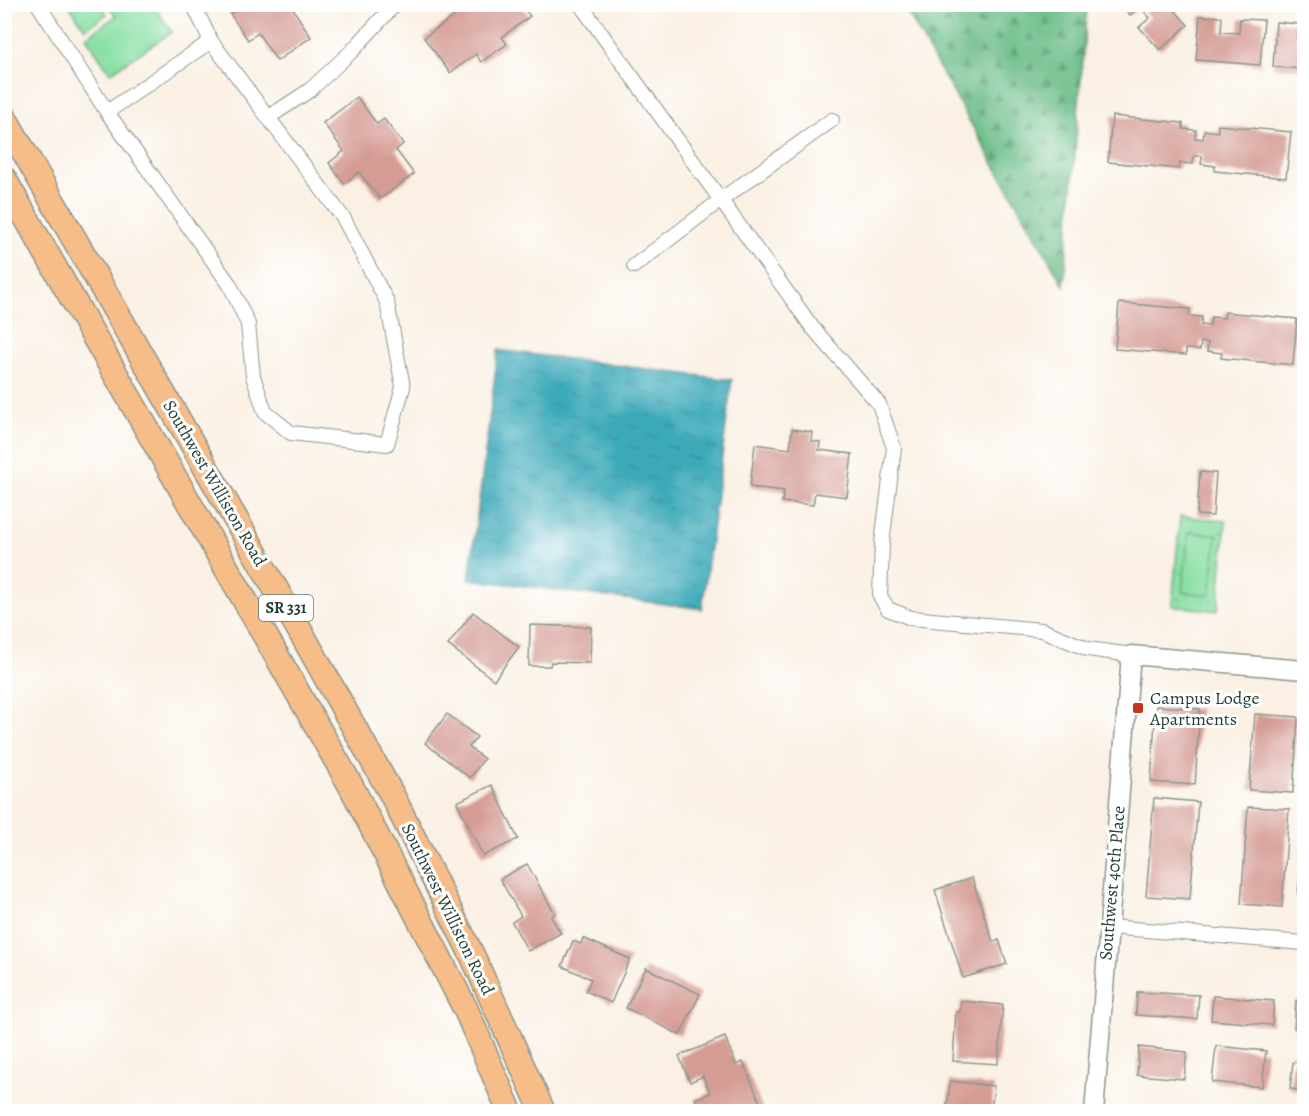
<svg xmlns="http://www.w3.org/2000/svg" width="1309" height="1116" font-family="Alegreya,serif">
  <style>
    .forest { fill: url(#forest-firs); stroke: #467e5e; stroke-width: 1.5 }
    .park { fill: url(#park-crowns); stroke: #538e6c; stroke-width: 1.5 }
    .pitch { fill: #87dfa3; stroke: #538e6c; stroke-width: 1.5 }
    .water { fill: url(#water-ripples); stroke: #2e7477; stroke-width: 1.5 }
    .building { fill: #d59c94 }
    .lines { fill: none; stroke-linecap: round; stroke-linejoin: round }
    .minor-casing { stroke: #8c968c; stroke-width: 16 }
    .tertiary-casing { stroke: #8c968c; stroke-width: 21 }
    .trunk-casing { stroke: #8c968c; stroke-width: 27 }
    .minor { stroke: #fff; stroke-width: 14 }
    .tertiary { stroke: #fff; stroke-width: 18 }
    .trunk { stroke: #f7bd88; stroke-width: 24 }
    .poi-dot { fill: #c8321e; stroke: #fff; stroke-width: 2 }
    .labels { text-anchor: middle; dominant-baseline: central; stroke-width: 6; stroke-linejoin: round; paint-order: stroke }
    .shield { fill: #fff; stroke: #627771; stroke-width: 1.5 }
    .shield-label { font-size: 16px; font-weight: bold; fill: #1f3d34 }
    .street-label { font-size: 18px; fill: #1f3d34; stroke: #fff }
    .poi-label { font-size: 18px; fill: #1f3d34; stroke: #fff; text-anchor: start }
  </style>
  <defs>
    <pattern id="forest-firs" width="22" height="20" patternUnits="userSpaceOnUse" patternTransform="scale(1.5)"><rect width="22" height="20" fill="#6dbe89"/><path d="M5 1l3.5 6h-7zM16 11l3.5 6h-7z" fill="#599c71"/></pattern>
    <pattern id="park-crowns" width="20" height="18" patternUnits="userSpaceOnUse" patternTransform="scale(1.5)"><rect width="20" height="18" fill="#87dfa3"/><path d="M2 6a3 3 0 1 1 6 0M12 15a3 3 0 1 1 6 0" fill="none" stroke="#74c08d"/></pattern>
    <pattern id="water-ripples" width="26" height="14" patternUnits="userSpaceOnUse" patternTransform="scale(1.5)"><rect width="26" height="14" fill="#3caaba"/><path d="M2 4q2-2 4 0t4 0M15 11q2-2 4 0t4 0" fill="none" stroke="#328c98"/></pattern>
  </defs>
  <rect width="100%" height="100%" fill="#fff"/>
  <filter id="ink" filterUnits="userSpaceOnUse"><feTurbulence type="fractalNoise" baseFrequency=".0167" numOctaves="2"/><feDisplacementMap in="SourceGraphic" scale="12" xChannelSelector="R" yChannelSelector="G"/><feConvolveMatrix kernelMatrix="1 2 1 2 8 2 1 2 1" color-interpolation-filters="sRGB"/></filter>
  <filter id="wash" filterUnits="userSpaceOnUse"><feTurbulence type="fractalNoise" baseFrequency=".008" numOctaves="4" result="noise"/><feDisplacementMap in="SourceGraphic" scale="24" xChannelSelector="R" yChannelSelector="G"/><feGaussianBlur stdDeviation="1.35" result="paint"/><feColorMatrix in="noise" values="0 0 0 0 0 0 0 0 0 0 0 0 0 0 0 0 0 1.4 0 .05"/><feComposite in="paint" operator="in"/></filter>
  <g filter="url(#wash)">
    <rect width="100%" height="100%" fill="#faf0e3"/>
    <polygon class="forest" points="903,5 1087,5 1064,286"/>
    <polygon class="park" points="1180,516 1226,521 1218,611 1172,606"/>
    <g class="pitch">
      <polygon points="69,5 100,5 107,14 85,29"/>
      <polygon points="108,5 153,5 172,32 110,73 86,37 116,16"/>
      <polygon points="1189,532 1217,535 1210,595 1182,592"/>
    </g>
    <polygon class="water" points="498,350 732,380 702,609 469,579"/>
    <g id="blocks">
      <g class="building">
        <polygon points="238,4 299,4 293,9 311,37 277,61 258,33 248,40 230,14 240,7"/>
        <polygon points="1120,4 1169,4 1188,25 1160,50 1139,27 1150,18 1140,7 1130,15"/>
        <polygon points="446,5 521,5 530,16 502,37 507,44 481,62 476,54 450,73 424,38 454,16"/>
        <polygon points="1200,16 1222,17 1221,32 1239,33 1240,19 1264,20 1260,65 1196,60"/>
        <polygon points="1276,22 1299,24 1297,39 1304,39 1304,69 1273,67"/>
        <polygon points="357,97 377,124 384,119 403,144 396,150 414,174 380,199 359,172 344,184 329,163 344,151 323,123"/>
        <polygon points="1112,116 1183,123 1183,129 1196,130 1195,138 1203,139 1204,130 1218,132 1218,125 1291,132 1286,178 1215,171 1215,166 1201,164 1202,156 1194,156 1193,164 1180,163 1179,169 1108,162"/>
        <polygon points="1119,303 1190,309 1189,316 1202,317 1201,325 1210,326 1211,317 1224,318 1225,312 1297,319 1293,365 1221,358 1222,353 1207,351 1208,343 1201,342 1200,350 1186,349 1186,355 1115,349"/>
        <polygon points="792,429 812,432 811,441 820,442 819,450 852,454 847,497 815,493 813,505 782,502 784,491 750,487 755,444 790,449"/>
        <polygon points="1200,472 1216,473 1213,516 1197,515"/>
        <polygon points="473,612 519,647 494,680 448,645"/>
        <polygon points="530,625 591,627 590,663 551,662 550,666 529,666"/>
        <polygon points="1156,706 1200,709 1195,785 1151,782"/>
        <polygon points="447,714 477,737 469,747 484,759 470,778 425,743"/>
        <polygon points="1255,714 1298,717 1293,793 1249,790"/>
        <polygon points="492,785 518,839 483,856 457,802"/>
        <polygon points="1154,798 1198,802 1190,899 1146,896"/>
        <polygon points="1248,807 1289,809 1282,907 1241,904"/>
        <polygon points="1303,837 1304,837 1304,894 1298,894"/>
        <polygon points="527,864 555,914 551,917 561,933 528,951 512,922 521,916 500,879"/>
        <polygon points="972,878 993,942 999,940 1007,964 963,978 935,890"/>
        <polygon points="583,938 630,959 611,1003 586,991 591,979 562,966 573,941 581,944"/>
        <polygon points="646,968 700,994 680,1035 626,1008"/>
        <polygon points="1137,992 1199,995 1197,1019 1136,1015"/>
        <polygon points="1213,996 1274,1001 1272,1025 1211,1020"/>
        <polygon points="961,1001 1003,1005 998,1064 953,1061 956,1012 960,1012"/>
        <polygon points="1296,1001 1304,1001 1304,1029 1294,1028"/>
        <polygon points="725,1037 736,1065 743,1062 764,1112 700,1112 695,1099 710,1093 703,1076 690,1082 679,1056"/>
        <polygon points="1216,1046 1266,1051 1262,1087 1212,1082"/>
        <polygon points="1139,1047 1187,1052 1184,1079 1137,1075"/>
        <polygon points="1293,1062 1304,1063 1304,1091 1290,1089"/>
        <polygon points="950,1081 994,1086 991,1112 950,1112 951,1107 947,1107"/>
      </g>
    </g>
  </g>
  <g filter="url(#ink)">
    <use href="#blocks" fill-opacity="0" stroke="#8c968c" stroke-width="1.5"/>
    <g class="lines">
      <defs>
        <g id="minor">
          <polyline points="38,4 107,112 230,285 248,324 253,376 265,412 291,433 387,444 403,387 387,302 344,219 211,41 193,4"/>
          <polyline points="580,4 812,327 879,404 894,448 882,543 880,596 888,609 911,618 1042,630 1088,649 1131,655"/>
          <polyline points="107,112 211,41"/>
          <polyline points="269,117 310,90 353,50 395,4"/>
          <polyline points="634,266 722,199 832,120"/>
          <polyline points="1109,927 1304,943"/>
        </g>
        <polyline id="tertiary" points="1094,1112 1131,655 1304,670"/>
        <g id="trunk">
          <polyline points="4,117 308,645 392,795 473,957 543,1112"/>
          <polyline points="4,179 351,786 466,1010 510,1112"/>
        </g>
      </defs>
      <use href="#minor" class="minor-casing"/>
      <use href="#tertiary" class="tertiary-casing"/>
      <use href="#trunk" class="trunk-casing"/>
      <use href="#minor" class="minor"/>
      <use href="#tertiary" class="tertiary"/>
      <use href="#trunk" class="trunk"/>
    </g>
  </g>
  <rect class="poi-dot" x="1132" y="702" width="12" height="12" rx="3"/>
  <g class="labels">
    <rect class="shield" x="259" y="595" width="54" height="26" rx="4.5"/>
    <g class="shield-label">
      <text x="286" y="608">SR 331</text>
    </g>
    <g class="street-label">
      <text transform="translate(215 483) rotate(60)">Southwest Williston Road</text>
      <text transform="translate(1112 883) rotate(-85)">Southwest 40th Place</text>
      <text transform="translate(448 909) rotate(64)">Southwest Williston Road</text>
    </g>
    <g class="poi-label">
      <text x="1150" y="698">Campus Lodge<tspan x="1150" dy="21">Apartments</tspan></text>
    </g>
  </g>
  <rect width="1309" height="1116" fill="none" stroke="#fff" stroke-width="24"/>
</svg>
